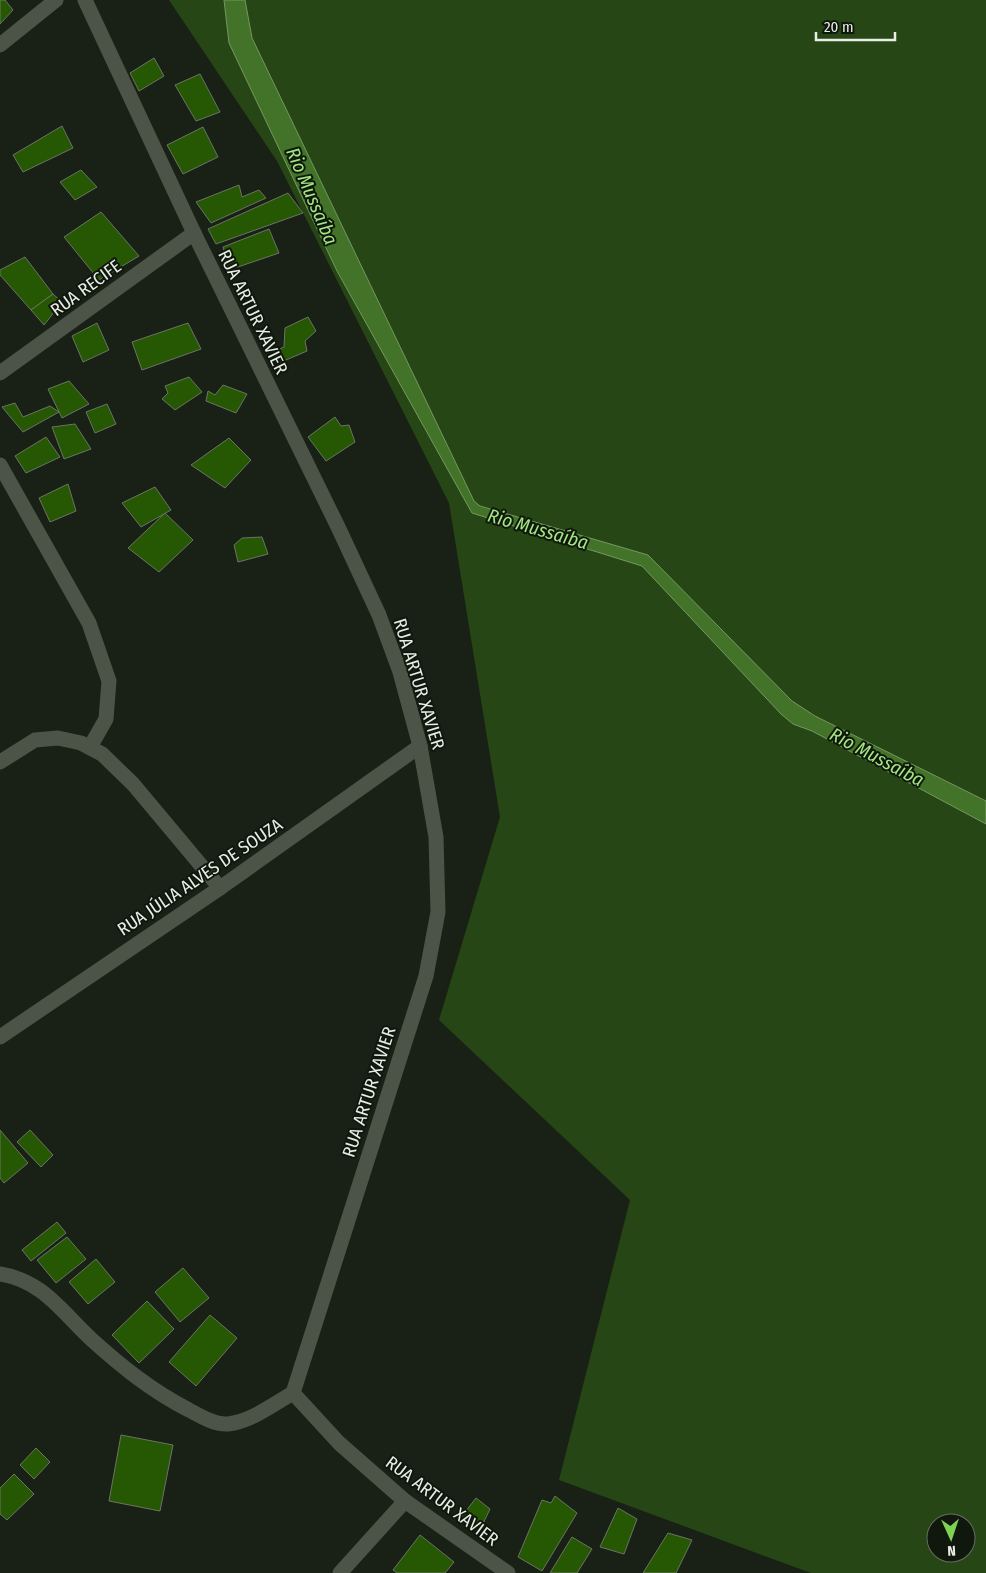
<svg xmlns="http://www.w3.org/2000/svg" width="986" height="1573" font-family="'Fira Sans Condensed',sans-serif">
  <style>
    .green { fill: #264715; fill-rule: evenodd }
    .water { fill: #427328; stroke: #749861 }
    .building { fill: #265702; stroke: #6b7467 }
    .lines { fill: none; stroke-linecap: round; stroke-linejoin: round }
    .minor { stroke: #4b5447; stroke-width: 15 }
    .labels { text-anchor: middle; dominant-baseline: central; stroke-width: 4; stroke-linejoin: round; paint-order: stroke }
    .street-label { font-size: 18px; fill: #e8ede5; stroke: #10170d }
    .water-label { font-size: 19px; font-style: italic; fill: #a2e782; stroke: #10170d }
  </style>
  <rect width="100%" height="100%" fill="#192116"/>
  <path class="green" d="M169 0H986V1573H811L559 1480 630 1200 439 1020 500 817 449 503 277 161ZM936 1523H966V1553H936Z"/>
  <polygon class="water" points="224,0 245,0 252,38 474,501 480,506 648,555 792,701 815,716 986,801 986,824 812,731 793,724 781,714 642,566 472,513 337,271 229,43"/>
  <g class="building">
    <polygon points="0,0 5,0 13,10 0,24"/>
    <polygon points="154,58 164,76 139,91 130,73"/>
    <polygon points="200,74 220,112 196,121 175,85"/>
    <polygon points="62,126 73,148 23,172 13,155"/>
    <polygon points="203,127 218,157 183,174 167,145"/>
    <polygon points="81,170 97,187 75,200 60,182"/>
    <polygon points="239,185 242,197 259,190 266,198 211,223 196,202"/>
    <polygon points="288,193 303,213 216,244 208,229"/>
    <polygon points="101,212 139,256 99,280 64,237"/>
    <polygon points="269,229 279,253 229,270 223,247"/>
    <polygon points="25,257 53,294 31,310 0,275 0,270"/>
    <polygon points="53,294 62,302 44,325 31,310"/>
    <polygon points="308,317 316,331 305,341 307,351 279,363 271,353 284,347 285,328"/>
    <polygon points="97,323 109,350 83,362 72,336"/>
    <polygon points="188,323 201,349 142,370 132,342"/>
    <polygon points="189,377 202,392 175,410 162,399 168,393 165,386"/>
    <polygon points="69,381 89,404 62,418 48,389"/>
    <polygon points="223,385 247,394 236,413 206,401 208,391 215,395"/>
    <polygon points="15,403 23,417 50,406 59,412 23,432 2,407"/>
    <polygon points="107,404 116,424 95,433 86,412"/>
    <polygon points="335,417 341,426 349,425 355,442 326,461 308,437"/>
    <polygon points="75,424 91,449 64,459 52,427"/>
    <polygon points="46,437 60,457 26,473 15,456"/>
    <polygon points="229,438 251,460 225,488 191,465"/>
    <polygon points="68,484 76,511 50,522 39,498"/>
    <polygon points="155,487 171,510 141,527 122,503"/>
    <polygon points="165,513 193,540 159,572 128,548"/>
    <polygon points="262,537 268,554 238,562 234,545 242,538"/>
    <polygon points="0,1130 28,1163 4,1183 0,1178"/>
    <polygon points="30,1130 53,1155 41,1167 17,1142"/>
    <polygon points="57,1222 66,1233 31,1261 22,1250"/>
    <polygon points="67,1237 86,1259 56,1283 37,1260"/>
    <polygon points="96,1259 115,1282 88,1304 69,1282"/>
    <polygon points="183,1268 209,1298 180,1322 155,1292"/>
    <polygon points="147,1301 174,1329 139,1363 112,1335"/>
    <polygon points="210,1315 237,1338 196,1386 169,1362"/>
    <polygon points="121,1435 173,1445 160,1511 109,1501"/>
    <polygon points="36,1448 50,1462 34,1479 20,1465"/>
    <polygon points="14,1474 34,1494 7,1520 0,1514 0,1488"/>
    <polygon points="555,1496 577,1513 542,1571 518,1557 542,1500 551,1503"/>
    <polygon points="476,1498 490,1509 479,1532 459,1520"/>
    <polygon points="618,1508 637,1519 624,1554 600,1547"/>
    <polygon points="668,1533 692,1540 676,1573 643,1573"/>
    <polygon points="420,1535 454,1562 445,1573 397,1573 393,1570"/>
    <polygon points="572,1537 592,1549 577,1573 550,1573"/>
  </g>
  <g class="lines">
    <g class="minor">
      <polyline points="0,45 56,0"/>
      <polyline points="0,373 194,233"/>
      <polyline points="0,465 89,623 109,681 106,719 90,747"/>
      <polyline points="0,762 35,740 58,738 81,743 102,754 133,784 220,888"/>
      <polyline points="0,1037 220,888 420,746"/>
      <path d="M0 1274C43 1281 61 1311 91 1339 122 1367 152 1391 189 1410 200 1416 215 1425 228 1424 252 1421 272 1405 293 1393L426 976 438 912 436 837 420 746 400 672 379 615 339 529 194 233 85 0"/>
      <polyline points="293,1393 339,1443 405,1501 508,1573"/>
      <polyline points="340,1573 405,1501"/>
    </g>
  </g>
  <g class="labels">
    <g class="street-label">
      <text transform="translate(86 288) rotate(-36)">RUA RECIFE</text>
      <text transform="translate(253 312) rotate(64)">RUA ARTUR XAVIER</text>
      <text transform="translate(419 684) rotate(73)">RUA ARTUR XAVIER</text>
      <text transform="translate(200 877) rotate(-34)">RUA JÚLIA ALVES DE SOUZA</text>
      <text transform="translate(369 1092) rotate(-72)">RUA ARTUR XAVIER</text>
      <text transform="translate(442 1501) rotate(37)">RUA ARTUR XAVIER</text>
    </g>
    <g class="water-label">
      <text transform="translate(312 196) rotate(67)">Rio Mussaíba</text>
      <text transform="translate(538 529) rotate(16)">Rio Mussaíba</text>
      <text transform="translate(877 757) rotate(28)">Rio Mussaíba</text>
    </g>
  </g>
  <g transform="translate(951 1538) rotate(177)"><circle r="24" fill="#10170d" stroke="#666d63"/>
  <path d="M0-4L9 19L0 12L-9 19Z" fill="#7ed153"/>
  <text y="-8" font-size="14" font-weight="bold" text-anchor="middle" fill="#e8ede5">N</text>
  </g>
  <path d="M816 32v8h79v-8" fill="none" stroke="#e8ede5" stroke-width="2.5"/>
  <text x="824" y="32" font-size="15" fill="#e8ede5" stroke="#10170d" stroke-width="4" paint-order="stroke">20 m</text>
</svg>
